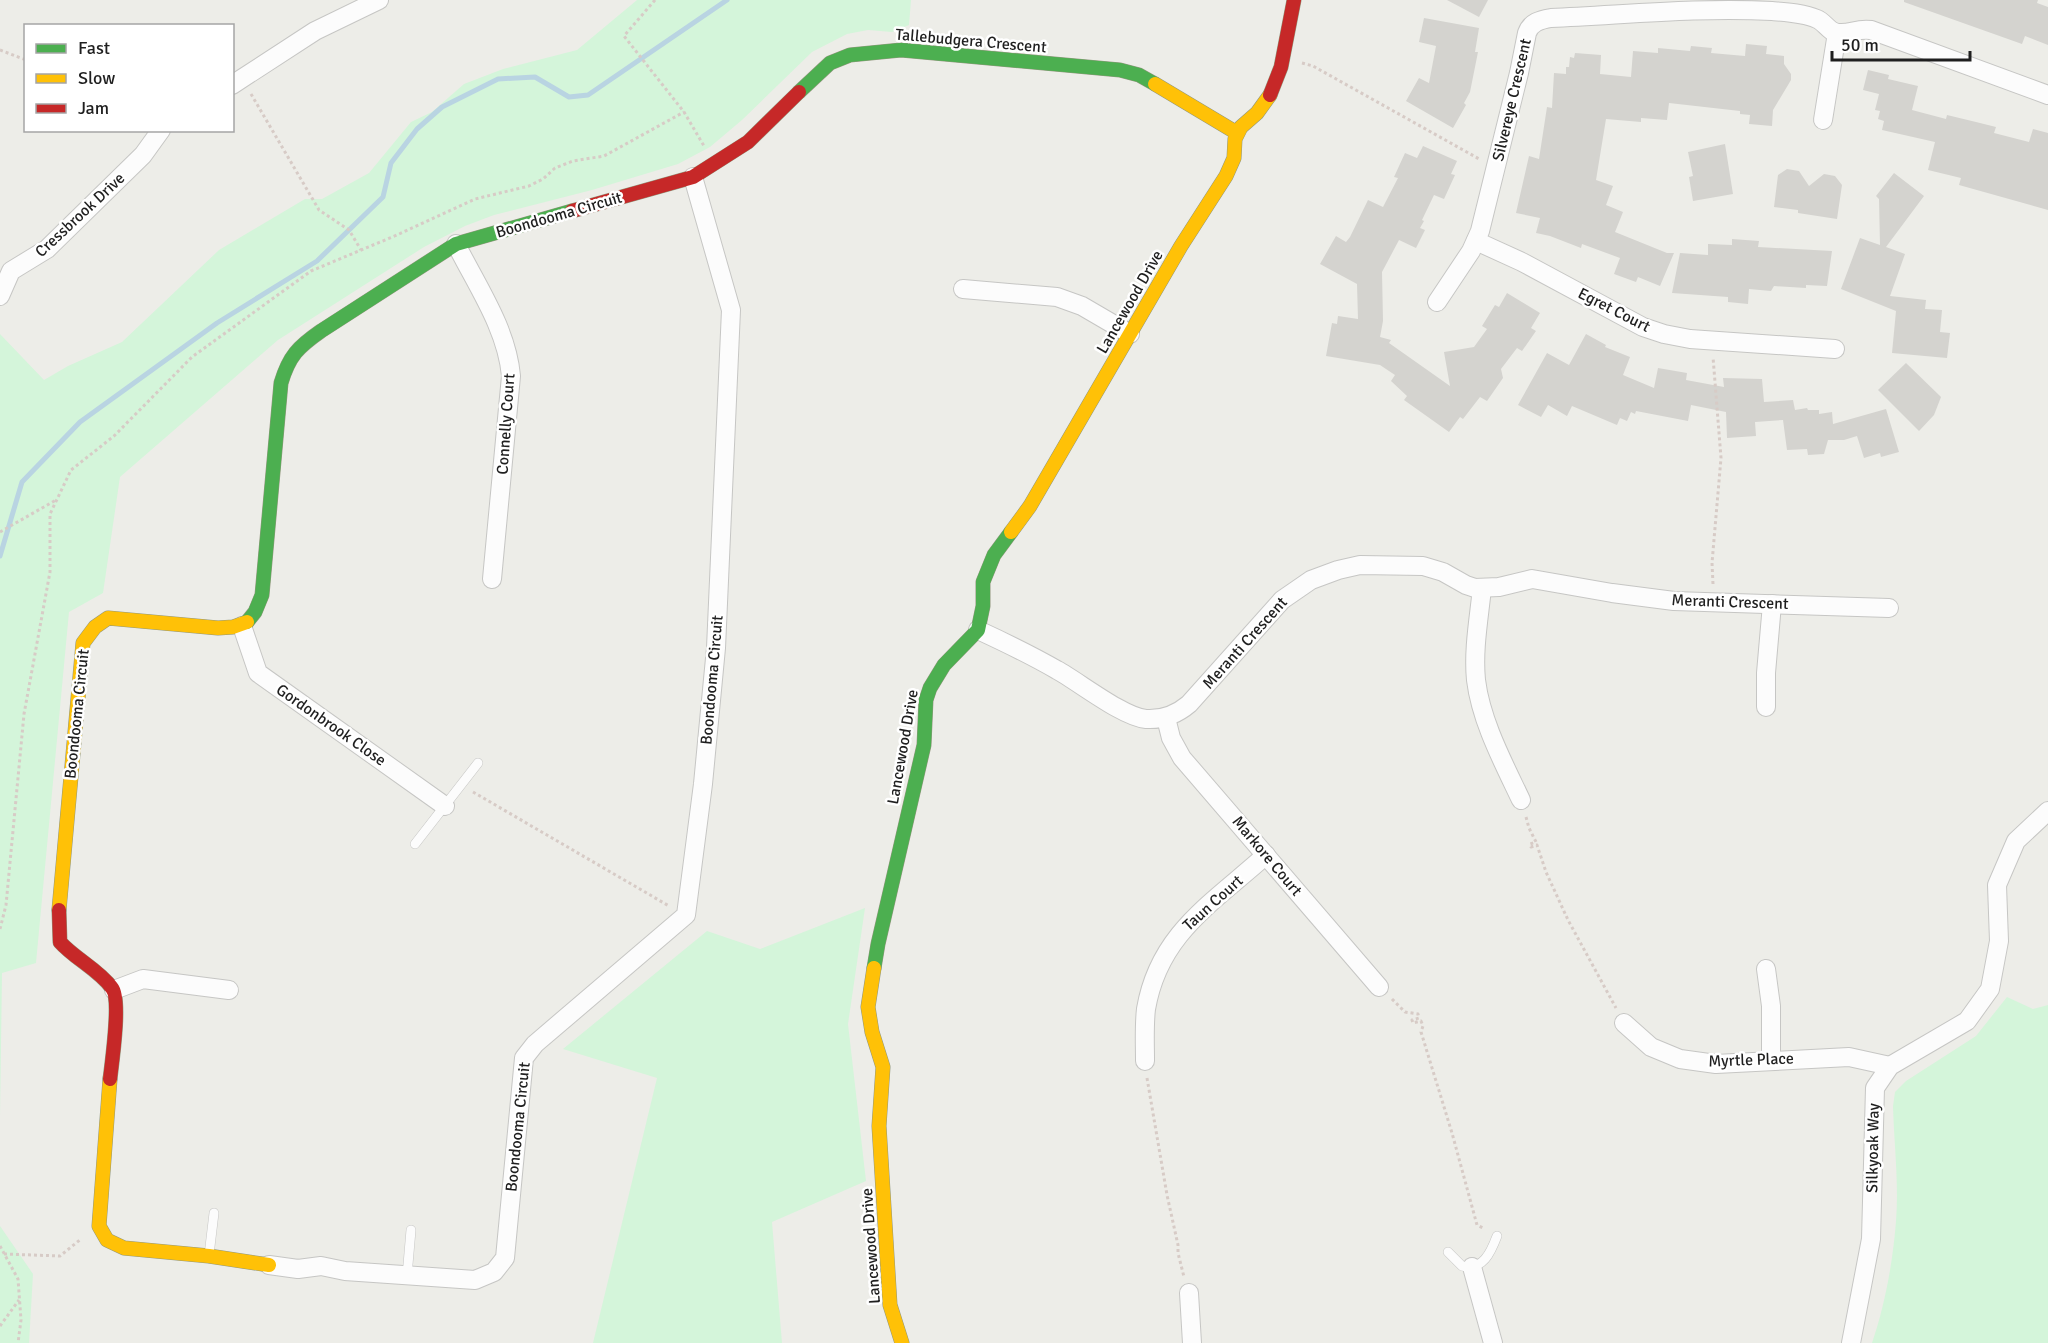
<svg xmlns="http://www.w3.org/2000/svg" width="2048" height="1343" font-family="Signika,sans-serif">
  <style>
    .park { fill: #d4f5da }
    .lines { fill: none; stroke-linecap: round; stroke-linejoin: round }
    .stream { stroke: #b9d4e2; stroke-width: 5 }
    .building { fill: #d4d3cf }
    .lane-casing { stroke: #c6c6c4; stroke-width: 10 }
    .street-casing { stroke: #c6c6c4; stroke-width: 20 }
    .fast-casing { stroke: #92987e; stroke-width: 15 }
    .slow-casing { stroke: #92987e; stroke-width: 15 }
    .jam-casing { stroke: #92987e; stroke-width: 15 }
    .path { stroke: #d7cbc6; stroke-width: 3; stroke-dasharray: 3 3; stroke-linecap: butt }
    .lane { stroke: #fcfcfc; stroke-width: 9 }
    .street { stroke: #fcfcfc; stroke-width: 18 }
    .fast { stroke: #4caf50; stroke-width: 14 }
    .slow { stroke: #ffc107; stroke-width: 14 }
    .jam { stroke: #c62828; stroke-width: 14 }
    .labels { text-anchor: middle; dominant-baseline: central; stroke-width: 5; stroke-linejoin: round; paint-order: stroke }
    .street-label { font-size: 16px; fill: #1f1f1f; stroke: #fff }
  </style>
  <rect width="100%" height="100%" fill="#edede8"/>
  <g class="park">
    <polygon points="637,0 911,0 909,25 892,32 868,30 847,34 812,52 742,120 710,147 678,164 592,190 494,215 465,226 424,247 278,340 120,477 103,593 69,612 36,963 2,973 0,1117 0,334 44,380 68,366 122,342 219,250 305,199 322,199 369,173 411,122 432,112 464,84 503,69 577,50"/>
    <polygon points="865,908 848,1024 866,1181 772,1222 782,1343 593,1343 657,1078 563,1049 707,931 760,949"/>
    <path d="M2007 997 2033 1009 2048 1005V1343H1872C1885 1305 1893 1261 1896 1221 1899 1183 1894 1144 1893 1106L1895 1092 1906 1081 1976 1036Z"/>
    <polygon points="0,1226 33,1274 29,1343 0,1343"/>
  </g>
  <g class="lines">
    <polyline class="stream" points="0,556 22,482 80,422 217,323 317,261 383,197 391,163 417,129 442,107 498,79 535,77 569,97 588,95 727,0"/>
  </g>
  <g class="building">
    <polygon points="1447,0 1488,0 1479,17"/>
    <polygon points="1904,0 2038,0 2037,3 2048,7 2048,45 2025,36 2022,44 1904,2"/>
    <polygon points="1424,18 1479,28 1475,52 1478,52 1470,92 1464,103 1466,105 1453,128 1406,101 1419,78 1429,83 1436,46 1419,42"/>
    <polygon points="1746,44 1767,46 1766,54 1784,56 1784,64 1791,74 1791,80 1773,110 1772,126 1749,124 1750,115 1740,114 1740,111 1669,103 1667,120 1641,118 1641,122 1606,119 1596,180 1613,186 1606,205 1623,212 1615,232 1667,253 1674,253 1660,286 1638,277 1636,282 1614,274 1620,258 1582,244 1581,248 1550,236 1536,233 1540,218 1516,213 1529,156 1539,159 1547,107 1552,108 1554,73 1566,74 1566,67 1569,67 1570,57 1574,58 1575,53 1601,55 1600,74 1631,77 1633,51 1658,53 1658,48 1690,51 1691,46 1712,48 1711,53 1745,56"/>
    <polygon points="1868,70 1889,75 1888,79 1918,86 1912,110 1946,119 1947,115 1976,122 1996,127 1994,133 2029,142 2033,129 2048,133 2048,210 1959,185 1961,178 1928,170 1935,142 1882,130 1884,121 1878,119 1880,111 1875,110 1879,94 1863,90"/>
    <polygon points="1725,144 1733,194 1693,201 1689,177 1693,176 1688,152"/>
    <polygon points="1423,146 1457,161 1451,174 1455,175 1444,199 1434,195 1422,220 1424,221 1420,228 1425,230 1416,248 1399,240 1382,272 1383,321 1380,337 1391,340 1389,343 1450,386 1444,352 1474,347 1487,329 1482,326 1495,305 1499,307 1507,293 1540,313 1531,328 1536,331 1522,351 1517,348 1501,369 1503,378 1487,401 1480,397 1463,419 1460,417 1449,432 1404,400 1407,396 1391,381 1395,375 1380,365 1326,356 1332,323 1337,324 1338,316 1358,319 1357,284 1320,264 1336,236 1346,242 1350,237 1368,200 1383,207 1398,178 1394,177 1405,153 1417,158"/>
    <polygon points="1787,169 1799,171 1809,186 1824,174 1835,176 1842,185 1837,219 1798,213 1798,210 1774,207 1778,175"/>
    <polygon points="1894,173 1924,196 1886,247 1905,254 1890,296 1926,300 1925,309 1942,310 1940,332 1950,333 1947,358 1892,353 1896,311 1841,289 1860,238 1880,245 1879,199 1876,196"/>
    <polygon points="1732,239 1759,241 1758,247 1832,251 1827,286 1806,285 1806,288 1774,286 1771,291 1749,289 1748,304 1728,302 1728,297 1672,293 1680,253 1708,255 1708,244 1732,245"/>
    <polygon points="1586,334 1606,345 1605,347 1630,357 1623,375 1654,388 1658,368 1687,373 1686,380 1724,387 1723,378 1762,379 1764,402 1793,400 1795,410 1807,408 1808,410 1819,410 1819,414 1832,412 1833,424 1886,409 1899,452 1881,457 1880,453 1864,458 1857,436 1844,440 1828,440 1824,454 1808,455 1807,449 1787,450 1783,420 1755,422 1756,436 1727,438 1726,412 1691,405 1688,421 1636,411 1635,414 1631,412 1627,421 1620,418 1617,425 1572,406 1567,416 1548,405 1541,417 1518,405 1547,353 1569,365"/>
    <polygon points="1906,363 1941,397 1934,415 1919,431 1878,390"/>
  </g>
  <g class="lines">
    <defs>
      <g id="lane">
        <polyline points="415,844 478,763"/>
        <path d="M1448 1252 1462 1266C1483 1271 1491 1252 1497 1236"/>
        <polyline points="209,1255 214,1213"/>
        <polyline points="407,1276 411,1230"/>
      </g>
      <g id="street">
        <polyline points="232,85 315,31 379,0"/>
        <polyline points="1823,120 1837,33"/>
        <polyline points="1476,241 1522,262 1643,327 1664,334 1690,339 1835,349"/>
        <path d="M456 244C477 286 507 329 511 376L492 579"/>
        <polyline points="963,289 1057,297 1082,306 1130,334"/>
        <polyline points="0,296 11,271 47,249 143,155 161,130"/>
        <path d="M1437 302 1471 251 1480 231 1519 73 1527 33C1531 22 1540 20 1551 18 1624 15 1698 7 1772 11 1786 12 1804 13 1817 19 1825 22 1829 33 1839 33 1851 34 1857 28 1871 30L2048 95"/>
        <path d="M1482 588C1479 618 1473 650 1476 680 1481 721 1503 762 1521 800"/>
        <polyline points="242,626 258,673 445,806"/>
        <path d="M978 630C1004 642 1031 655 1057 670 1079 682 1123 717 1146 719 1163 720 1176 715 1189 704L1282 600 1311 580 1338 570 1360 565 1423 566 1443 572 1466 585 1475 588 1499 587 1532 579 1612 593 1674 601 1889 608"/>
        <polyline points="1766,707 1766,673 1772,604"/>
        <polyline points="1166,718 1171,738 1182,758 1379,987"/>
        <polyline points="1766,969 1771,1006 1771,1060"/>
        <polyline points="114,990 143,979 229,990"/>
        <polyline points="1624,1023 1651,1047 1680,1059 1716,1064 1849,1057 1890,1066"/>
        <path d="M1145 1061C1145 1044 1144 1026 1146 1009 1159 933 1213 903 1266 855"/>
        <polyline points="269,1265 298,1269 321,1266 345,1271 475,1280 494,1272 505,1258 524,1058 535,1044 686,915 703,784 716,648 731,310 693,177"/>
        <polyline points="1472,1267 1493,1343"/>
        <polyline points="1189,1293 1192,1343"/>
        <polyline points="1851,1343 1871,1239 1875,1088 1890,1066 1967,1021 1990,989 1999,941 1997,885 2016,841 2048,811"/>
      </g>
      <g id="fast">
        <polyline points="799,92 830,63 850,55 901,50 1120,70 1139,75 1155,84"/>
        <path d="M247 622 255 612 262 595 281 383C289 356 298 347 321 331L456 244 572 211"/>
        <polyline points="874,968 878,944 924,745 926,700 930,688 944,665 978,630 983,606 983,582 994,555 1011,532"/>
      </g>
      <g id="slow">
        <polyline points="1155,84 1237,133"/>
        <polyline points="1011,532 1030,506 1181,246 1226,176 1234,158 1235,139 1241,127 1257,113 1270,95"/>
        <polyline points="59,910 83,643 95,627 108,618 218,628 233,627 247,622"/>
        <polyline points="874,968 868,1007 872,1032 883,1067 879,1126 890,1305 902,1343"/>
        <polyline points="110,1079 99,1226 107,1240 124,1248 209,1256 269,1265"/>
      </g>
      <g id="jam">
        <polyline points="1270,95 1281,67 1294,0"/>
        <polyline points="572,211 693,177 748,142 799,92"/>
        <path d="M59 910 60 942C75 959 98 969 112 988 121 999 112 1062 110 1079"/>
      </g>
    </defs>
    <use href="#lane" class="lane-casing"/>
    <use href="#street" class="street-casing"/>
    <use href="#fast" class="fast-casing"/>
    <use href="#slow" class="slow-casing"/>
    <use href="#jam" class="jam-casing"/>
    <g class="path">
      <polyline points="655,0 624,36 684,112 704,146"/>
      <polyline points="0,50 26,60"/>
      <polyline points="1302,63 1313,66 1481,160"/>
      <polyline points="251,94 319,210 349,230 361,250"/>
      <polyline points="0,532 56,500"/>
      <polyline points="1713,584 1712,563 1721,458 1713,357"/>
      <polyline points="473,792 669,906"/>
      <polyline points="1526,817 1529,828 1536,842 1530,844 1531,847 1537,845 1546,872 1568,920 1616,1008"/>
      <polyline points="0,929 6,905 24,714 50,572 50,514 71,470 114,436 192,357 311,271 397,235 475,199 529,186 543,179 555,168 573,161 604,156 684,112"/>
      <polyline points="1392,999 1405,1012 1418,1014 1419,1018 1412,1020 1413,1023 1421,1021 1423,1026 1421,1032 1452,1133 1477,1225 1485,1229"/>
      <polyline points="1147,1078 1167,1195 1178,1245 1178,1253 1184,1277"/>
      <polyline points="0,1246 18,1279 21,1320 18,1343"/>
      <polyline points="4,1254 60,1256 81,1239"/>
      <polyline points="0,1326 19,1300"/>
    </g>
    <use href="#lane" class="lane"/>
    <use href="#street" class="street"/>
    <use href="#fast" class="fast"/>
    <use href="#slow" class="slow"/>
    <use href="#jam" class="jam"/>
  </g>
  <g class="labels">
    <g class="street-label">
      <text transform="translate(971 41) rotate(5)">Tallebudgera Crescent</text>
      <text transform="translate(1512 100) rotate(-77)">Silvereye Crescent</text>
      <text transform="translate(80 215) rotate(-43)">Cressbrook Drive</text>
      <text transform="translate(559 215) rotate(-16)">Boondooma Circuit</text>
      <text transform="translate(1130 302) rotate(-60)">Lancewood Drive</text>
      <text transform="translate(1614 310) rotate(27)">Egret Court</text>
      <text transform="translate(506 424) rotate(-86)">Connelly Court</text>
      <text transform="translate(1730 602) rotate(2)">Meranti Crescent</text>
      <text transform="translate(1245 643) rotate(-48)">Meranti Crescent</text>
      <text transform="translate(712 680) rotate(-85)">Boondooma Circuit</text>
      <text transform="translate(77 714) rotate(-84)">Boondooma Circuit</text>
      <text transform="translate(331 725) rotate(35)">Gordonbrook Close</text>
      <text transform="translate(903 747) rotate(-80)">Lancewood Drive</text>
      <text transform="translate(1267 856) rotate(50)">Markore Court</text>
      <text transform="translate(1213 903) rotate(-42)">Taun Court</text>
      <text transform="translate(1751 1060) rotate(-2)">Myrtle Place</text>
      <text transform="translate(518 1127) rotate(-84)">Boondooma Circuit</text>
      <text transform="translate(1873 1148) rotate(-89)">Silkyoak Way</text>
      <text transform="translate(871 1246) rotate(-94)">Lancewood Drive</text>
    </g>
  </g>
  <rect x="24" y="24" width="210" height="108" fill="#ffffff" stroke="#a5a5a5" stroke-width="1.5"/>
  <rect x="36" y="44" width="30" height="9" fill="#4caf50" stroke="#a5a5a5" stroke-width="1.5"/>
  <text x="78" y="54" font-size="18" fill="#1f1f1f">Fast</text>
  <rect x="36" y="74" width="30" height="9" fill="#ffc107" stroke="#a5a5a5" stroke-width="1.5"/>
  <text x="78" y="84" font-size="18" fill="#1f1f1f">Slow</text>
  <rect x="36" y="104" width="30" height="9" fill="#c62828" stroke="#a5a5a5" stroke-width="1.5"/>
  <text x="78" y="114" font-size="18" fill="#1f1f1f">Jam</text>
  <path d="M1832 51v9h138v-9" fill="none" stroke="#1f1f1f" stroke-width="3"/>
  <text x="1841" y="51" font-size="18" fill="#1f1f1f" stroke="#ffffff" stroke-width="4.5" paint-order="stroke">50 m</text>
</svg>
